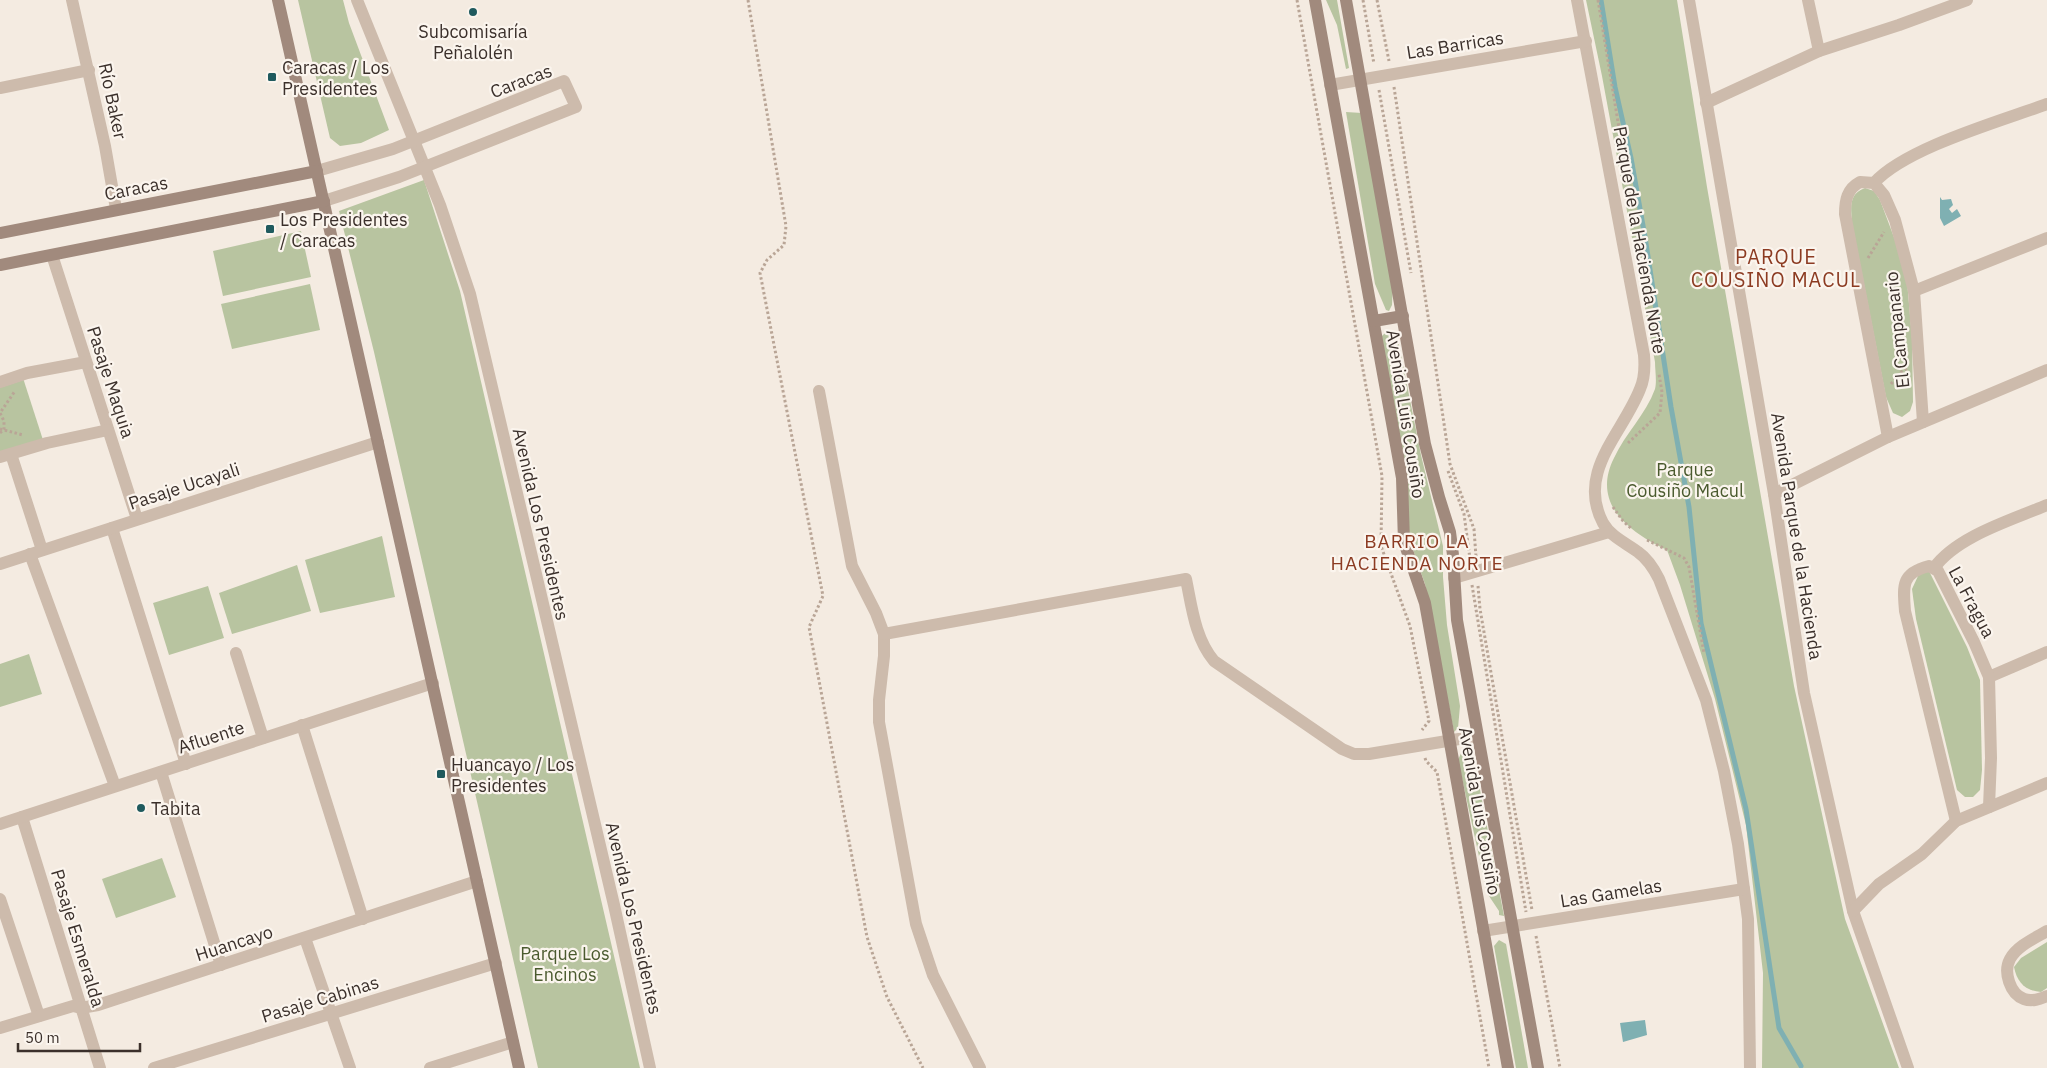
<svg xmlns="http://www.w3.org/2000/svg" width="2047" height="1068" font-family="'IBM Plex Sans',sans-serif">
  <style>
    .green { fill: #b8c4a0 }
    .water { fill: #7fb0b2 }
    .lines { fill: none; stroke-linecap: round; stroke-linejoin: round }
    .stream { stroke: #7fb0b2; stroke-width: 5 }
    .path { stroke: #b9a596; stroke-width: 3; stroke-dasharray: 2.5 2.5; stroke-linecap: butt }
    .street { stroke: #cdbbac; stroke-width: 12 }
    .secondary { stroke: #a18a7d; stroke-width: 12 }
    .poi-dot { fill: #1f5a5e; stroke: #fbf5ee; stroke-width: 2 }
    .labels { text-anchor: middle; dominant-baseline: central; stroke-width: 4.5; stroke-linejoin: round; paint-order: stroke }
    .poi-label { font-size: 18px; fill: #3b302b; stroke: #fbf5ee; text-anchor: start }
    .street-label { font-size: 18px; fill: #3b302b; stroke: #fbf5ee }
    .park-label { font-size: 18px; fill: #4a5a2e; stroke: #fbf5ee }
    .neighbourhood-label { font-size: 19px; letter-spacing: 1px; fill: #8c3b22; stroke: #fbf5ee }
    .quarter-label { font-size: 20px; letter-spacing: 1px; fill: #8c3b22; stroke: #fbf5ee }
  </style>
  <rect width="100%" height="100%" fill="#f4ebe1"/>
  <g class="green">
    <polygon points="298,0 343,0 349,23 389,130 361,143 340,146 330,138"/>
    <polygon points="1326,0 1337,0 1349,68 1346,69 1337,25"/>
    <path d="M1586 0H1677L1707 187 1794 686 1845 919 1899 1068H1762L1763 973 1746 825 1715 699 1680 585 1667 550C1629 532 1591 504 1614 458 1625 434 1646 414 1655 389 1657 381 1655 370 1655 362L1602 76Z"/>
    <polygon points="1346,112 1362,113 1393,279 1392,305 1389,311 1386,310 1375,284"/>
    <polygon points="424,180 460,291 640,1068 538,1068 374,352 339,211"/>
    <path d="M1865 188 1874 191 1880 200 1898 248 1907 281 1912 338 1913 402 1910 411 1902 417 1893 413 1886 397 1852 223C1851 208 1848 194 1865 188Z"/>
    <polygon points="301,231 311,277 223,296 213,251"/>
    <polygon points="310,284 320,330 232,349 221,304"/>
    <polygon points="1388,330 1397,335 1421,455 1443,546 1443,577 1447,625 1460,706 1458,728 1454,732 1425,584 1410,541 1380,338"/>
    <polygon points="23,378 43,440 0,454 0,385"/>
    <polygon points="382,536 395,597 320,613 305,560"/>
    <polygon points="297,565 311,611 232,634 219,593"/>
    <polygon points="1928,569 1967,647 1980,680 1982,770 1980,790 1973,797 1965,797 1957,790 1916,619 1912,589 1918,576"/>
    <polygon points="208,586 224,638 169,655 153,603"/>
    <polygon points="29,654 42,694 0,707 0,664"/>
    <polygon points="1462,751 1473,753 1504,916 1499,915 1499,911 1487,893 1458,760"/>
    <polygon points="162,858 176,897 116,918 102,879"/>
    <polygon points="1499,940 1506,944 1528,1068 1516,1068 1494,946"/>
    <path d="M2047 942V988L2041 992C2025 991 2017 982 2014 967L2021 958Z"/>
  </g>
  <g class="water">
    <polygon points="1940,197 1942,200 1951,199 1953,205 1949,209 1952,213 1957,209 1961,216 1944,226 1940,218"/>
    <polygon points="1645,1020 1647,1035 1623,1042 1620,1023"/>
  </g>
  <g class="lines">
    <polyline class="stream" points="1601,0 1615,87 1631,158 1645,237 1671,407 1689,507 1701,623 1746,809 1779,1028 1801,1066"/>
    <g class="path">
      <polyline points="748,0 786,226 784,245 767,260 760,273 823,596 809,627 867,937 887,997 923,1068"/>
      <polyline points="1297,0 1382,476 1381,546 1410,626 1429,721 1422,730"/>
      <polyline points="1363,0 1374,64"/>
      <polyline points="1377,0 1389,61"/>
      <polyline points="1598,0 1630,195"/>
      <polyline points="1394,87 1450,464 1474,529 1476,557"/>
      <polyline points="1379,90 1411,273"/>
      <polyline points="1868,258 1884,232"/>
      <polyline points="1891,384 1901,372 1907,369"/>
      <polyline points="0,429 23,435"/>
      <polyline points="0,433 4,429 4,421 0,413 15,391"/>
      <polyline points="1628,443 1660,413 1662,392 1659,374"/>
      <polyline points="1448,471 1464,514 1470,559"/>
      <polyline points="1613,507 1623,521 1632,529"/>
      <polyline points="1416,539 1437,535"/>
      <polyline points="1647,540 1684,558 1689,567 1704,653"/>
      <polyline points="1472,585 1526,912"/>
      <polyline points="1478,586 1480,609 1532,910"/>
      <polyline points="1425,758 1426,761 1437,772 1489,1068"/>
      <polyline points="1536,936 1560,1068"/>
    </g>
    <g class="street">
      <polyline points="72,0 105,146 116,209"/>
      <polyline points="357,0 440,205 470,294 614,905 650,1068"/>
      <path d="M1577 0 1644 355C1645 367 1645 378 1640 389 1623 433 1576 472 1603 523 1611 537 1626 543 1638 552 1648 559 1654 569 1659 579L1706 700 1724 771 1738 844 1748 919 1750 1068"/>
      <polyline points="1689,0 1774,494 1804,693 1853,911 1908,1068"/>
      <polyline points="1808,0 1819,51"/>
      <polyline points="1330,85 1586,41"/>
      <polyline points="0,88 89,70"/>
      <polyline points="1706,103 1819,51 1899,25 1967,0"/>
      <polyline points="317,171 393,149 564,81 576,107 399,177 324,201"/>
      <path d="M1874 183C1905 148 2001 121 2047 104"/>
      <polyline points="52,255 137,519"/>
      <polyline points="1914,291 2047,238"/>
      <polyline points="0,382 27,373 86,362"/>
      <polyline points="819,391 852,566 876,613 884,634 884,656 879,700 879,722 916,924 933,975 980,1068"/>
      <path d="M1888 437 1845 214C1845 200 1847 189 1860 182L1874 183 1884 195 1895 220 1914 291 1923 422"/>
      <polyline points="11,454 42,550"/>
      <polyline points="0,457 47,443 108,430"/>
      <polyline points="1774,494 1888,437 2047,370"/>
      <polyline points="112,528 186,764"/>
      <polyline points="30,554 115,786"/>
      <polyline points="0,564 378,442"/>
      <path d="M1934 568C1957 536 2012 520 2047 505"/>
      <polyline points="1454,578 1609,532"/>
      <path d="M884 634 1186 579C1192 608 1195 638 1214 661L1342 749 1354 754H1369L1477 736"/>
      <polyline points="236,653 263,738"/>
      <polyline points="1989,677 2047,652"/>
      <polyline points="302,725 363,919"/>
      <polyline points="161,772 221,965"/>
      <polyline points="22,817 100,1068"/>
      <path d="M1956 821 1905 611C1903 586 1901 573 1929 566L1938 571 1974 642 1989 677 1991 758 1989 807"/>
      <polyline points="0,824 433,683"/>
      <polyline points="0,899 39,1016"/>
      <polyline points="1853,911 1879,884 1922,854 1956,821 2047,783"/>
      <polyline points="1483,931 1744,889"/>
      <path d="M2047 931C2035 938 2017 946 2010 959 2003 972 2010 994 2024 999 2032 1002 2040 999 2047 996"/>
      <polyline points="305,938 350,1068"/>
      <polyline points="0,1028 73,1006 81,1008 98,1005 477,881"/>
      <polyline points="154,1068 496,963"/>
      <polyline points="430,1068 513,1042"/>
    </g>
    <g class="secondary">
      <polyline points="278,0 519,1068"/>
      <polyline points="1315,0 1402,478 1404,542 1425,603 1508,1068"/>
      <polyline points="1346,0 1425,444 1439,497 1450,532 1453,555 1457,620 1538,1068"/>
      <polyline points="0,233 317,171"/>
      <polyline points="0,265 324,201"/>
      <polyline points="1374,321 1403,316"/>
    </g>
  </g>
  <g class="poi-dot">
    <circle cx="473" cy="12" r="5"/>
    <rect x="267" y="72" width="10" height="10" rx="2.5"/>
    <rect x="265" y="224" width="10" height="10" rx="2.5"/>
    <rect x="436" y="769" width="10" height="10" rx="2.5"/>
    <circle cx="141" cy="808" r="5"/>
  </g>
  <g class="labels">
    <g class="poi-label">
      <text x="473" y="31" text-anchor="middle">Subcomisaría<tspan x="473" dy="21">Peñalolén</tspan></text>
      <text x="282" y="67">Caracas / Los<tspan x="282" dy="21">Presidentes</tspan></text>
      <text x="280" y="219">Los Presidentes<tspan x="280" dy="21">/ Caracas</tspan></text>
      <text x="451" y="764">Huancayo / Los<tspan x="451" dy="21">Presidentes</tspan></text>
      <text x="151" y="808">Tabita</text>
    </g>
    <g class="street-label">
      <text transform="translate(1455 45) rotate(-9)">Las Barricas</text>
      <text transform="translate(521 81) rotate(-21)">Caracas</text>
      <text transform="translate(113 101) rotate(78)">Río Baker</text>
      <text transform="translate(136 188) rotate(-11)">Caracas</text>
      <text transform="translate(1640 240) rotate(80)">Parque de la Hacienda Norte</text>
      <text transform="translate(1897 330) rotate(-96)">El Campanario</text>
      <text transform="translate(111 382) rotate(72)">Pasaje Maquia</text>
      <text transform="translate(1406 414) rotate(81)">Avenida Luis Cousiño</text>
      <text transform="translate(184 486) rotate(-18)">Pasaje Ucayali</text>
      <text transform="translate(541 524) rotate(77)">Avenida Los Presidentes</text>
      <text transform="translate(1797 536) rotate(81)">Avenida Parque de la Hacienda</text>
      <text transform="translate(1972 602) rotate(62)">La Fragua</text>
      <text transform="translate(211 737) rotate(-18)">Afluente</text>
      <text transform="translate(1480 811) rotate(80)">Avenida Luis Cousiño</text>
      <text transform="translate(1611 893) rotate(-9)">Las Gamelas</text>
      <text transform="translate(634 918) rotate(77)">Avenida Los Presidentes</text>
      <text transform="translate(78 938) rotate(73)">Pasaje Esmeralda</text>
      <text transform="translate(234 943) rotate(-18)">Huancayo</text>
      <text transform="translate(320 999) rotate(-17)">Pasaje Cabinas</text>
    </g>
    <g class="park-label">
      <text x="1685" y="469">Parque<tspan x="1685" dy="21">Cousiño Macul</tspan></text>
      <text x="565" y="953">Parque Los<tspan x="565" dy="21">Encinos</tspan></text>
    </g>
    <g class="neighbourhood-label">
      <text x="1417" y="541">BARRIO LA<tspan x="1417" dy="22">HACIENDA NORTE</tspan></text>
    </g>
    <g class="quarter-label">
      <text x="1776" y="256">PARQUE<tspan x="1776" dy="23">COUSIÑO MACUL</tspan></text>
    </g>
  </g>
  <path d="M18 1043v8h122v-8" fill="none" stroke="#3b302b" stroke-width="2.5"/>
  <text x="25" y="1043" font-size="15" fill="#3b302b" stroke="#fbf5ee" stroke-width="4" paint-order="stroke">50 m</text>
</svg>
